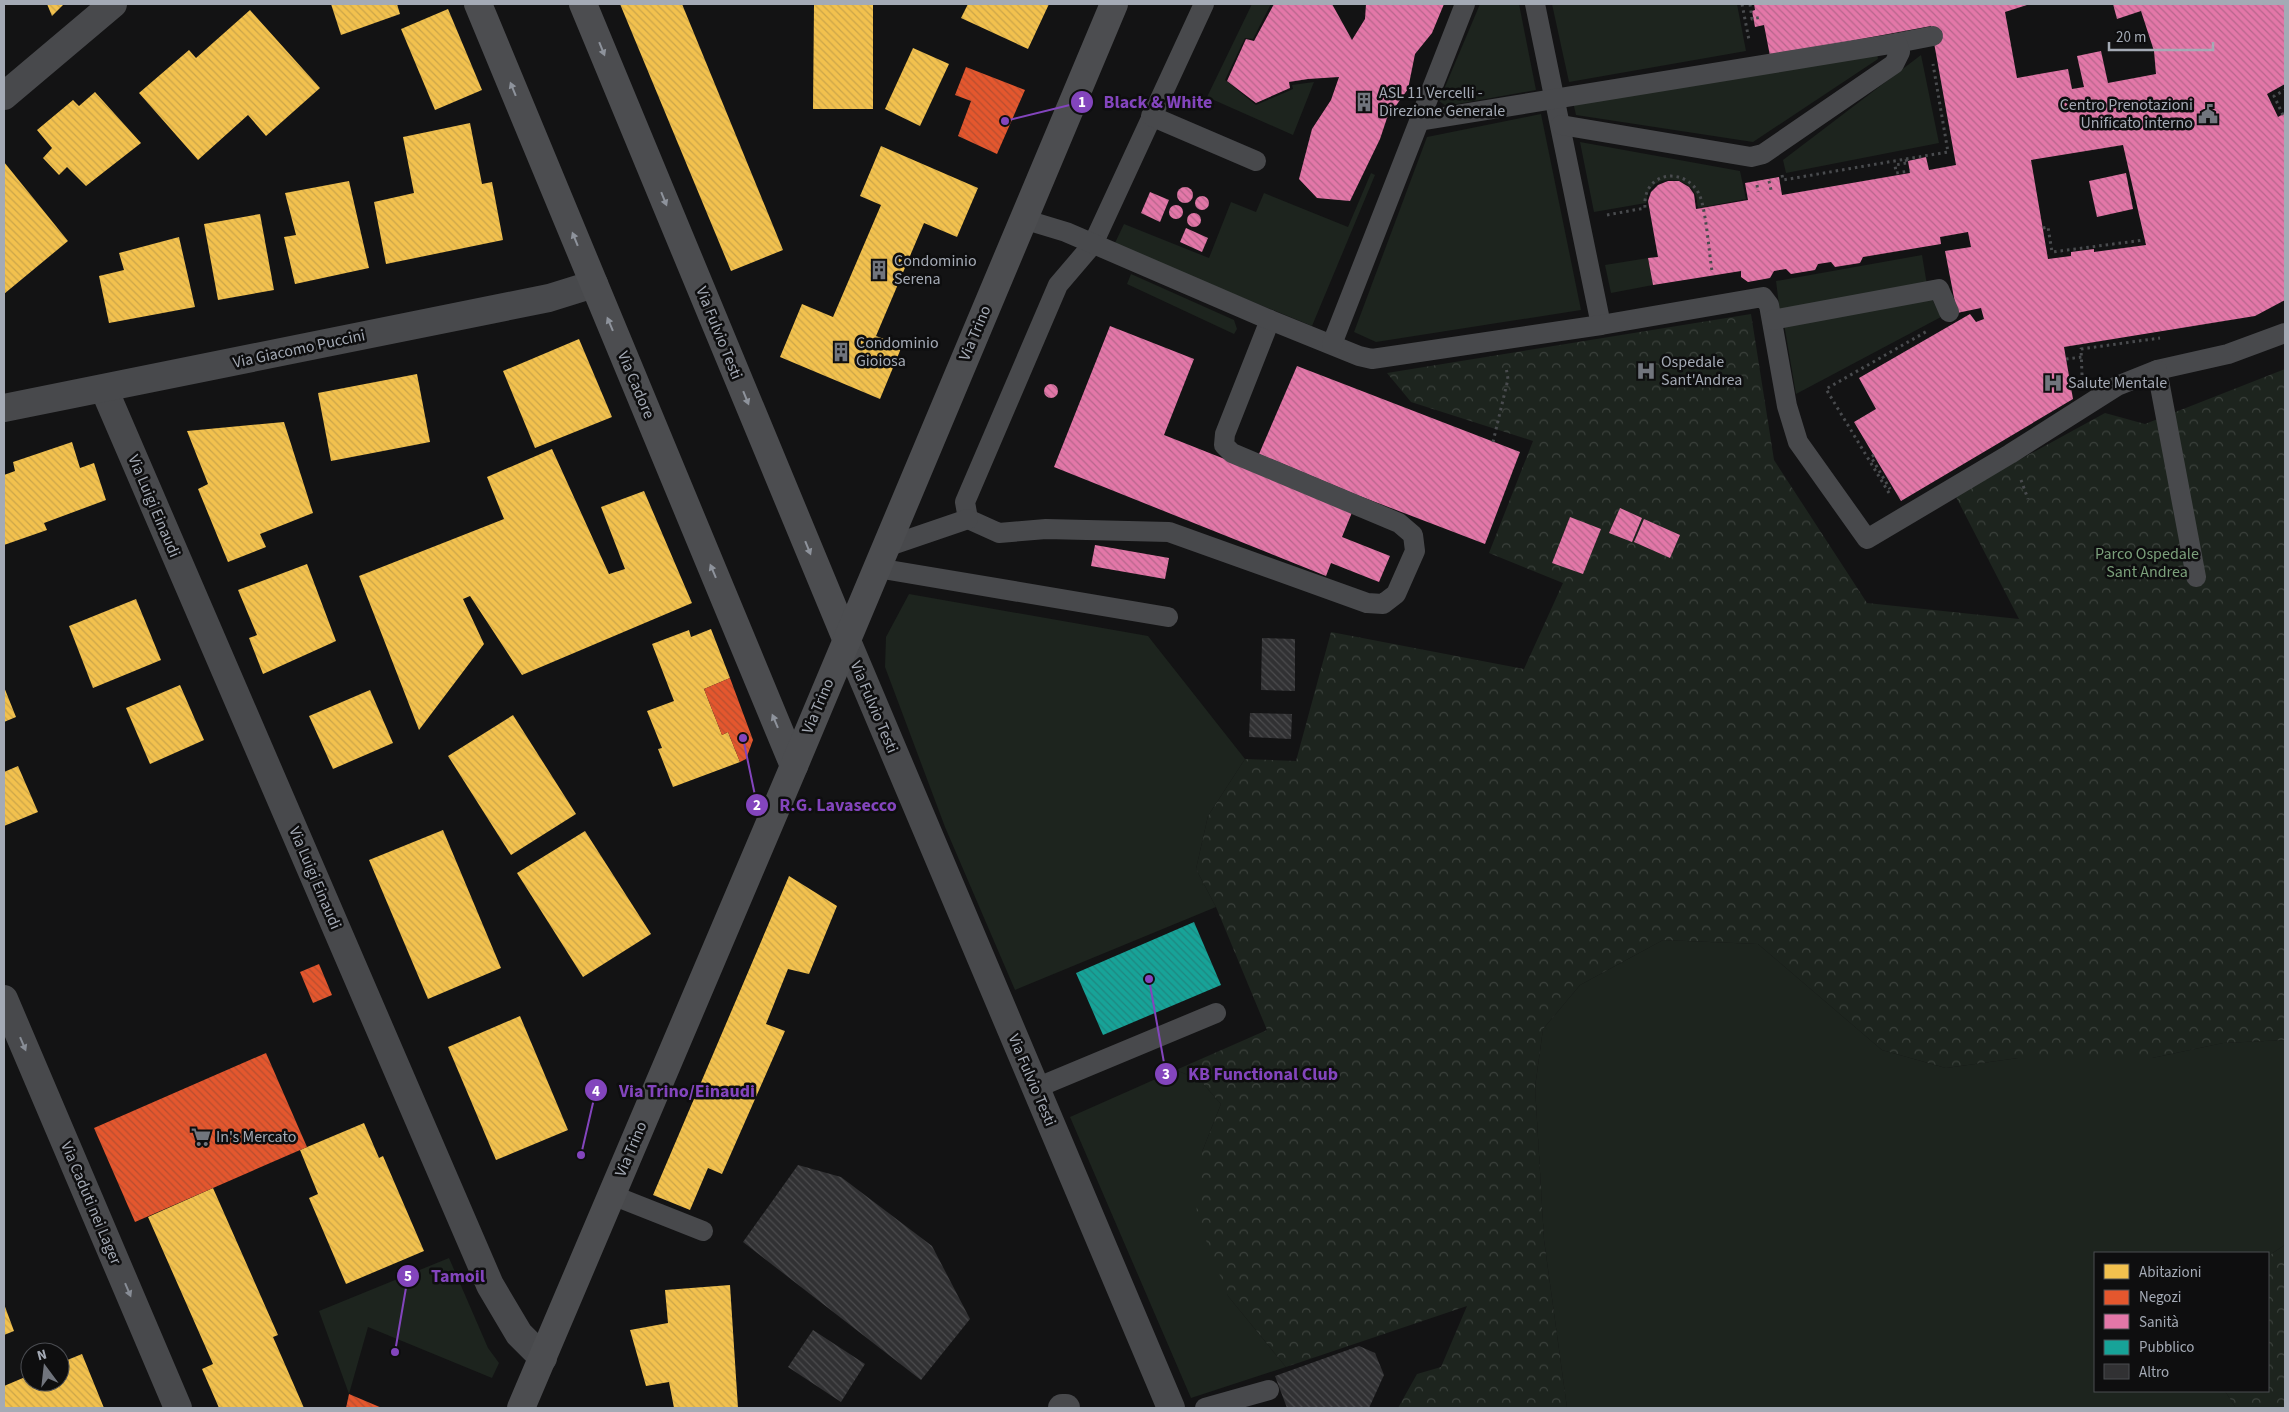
<svg xmlns="http://www.w3.org/2000/svg" width="2289" height="1412" font-family="'Source Sans 3',sans-serif">
  <style>
    .grass { fill: #1d241e }
    .forest { fill: url(#forest-crowns) }
    .homes { fill: url(#homes-back-hatch) }
    .shops { fill: url(#shops-back-hatch) }
    .health { fill: url(#health-back-hatch); fill-rule: evenodd }
    .public { fill: url(#public-back-hatch) }
    .building { fill: url(#building-back-hatch) }
    .lines { fill: none; stroke-linecap: round; stroke-linejoin: round }
    .path { stroke: #494b4e; stroke-width: 3; stroke-dasharray: 2.5 4; stroke-linecap: butt }
    .lane { stroke: #48494c; stroke-width: 20 }
    .street { stroke: #48494c; stroke-width: 28 }
    .secondary { stroke: #4c4d50; stroke-width: 28 }
    .oneway { fill: #8e939c }
    .oneway2 { fill: #888d96 }
    .labels { text-anchor: middle; dominant-baseline: central; stroke-width: 5; stroke-linejoin: round; paint-order: stroke }
    .poi-label { font-size: 16px; fill: #a4aab5; stroke: #0e0e0f; text-anchor: start }
    .street-label { font-size: 16px; fill: #a4aab5; stroke: #0e0e0f }
    .park-label { font-size: 16px; fill: #7ba07b; stroke: #0e0e0f }
    .leader { fill: none; stroke: #8345bd; stroke-width: 2 }
    .callout-dot { fill: #8345bd; stroke: #0e0e0f; stroke-width: 2 }
    .mark-label { font-size: 15px; text-anchor: middle; font-weight: bold; fill: #fff }
    .callout-label { font-size: 18px; text-anchor: middle; font-weight: bold; fill: #8345bd; stroke: #0e0e0f; stroke-width: 5; stroke-linejoin: round; paint-order: stroke }
  </style>
  <defs>
    <pattern id="forest-crowns" width="20" height="18" patternUnits="userSpaceOnUse" patternTransform="scale(1.25)"><rect width="20" height="18" fill="#1d241e"/><path d="M2 6a3 3 0 1 1 6 0M12 15a3 3 0 1 1 6 0" fill="none" stroke="#3b413c"/></pattern>
    <pattern id="homes-back-hatch" width="6" height="6" patternUnits="userSpaceOnUse" patternTransform="scale(1.25)"><rect width="6" height="6" fill="#f2c14e"/><path d="M-1 5l2 2M0 0l6 6M5-1l2 2" fill="none" stroke="#cba549"/></pattern>
    <pattern id="shops-back-hatch" width="6" height="6" patternUnits="userSpaceOnUse" patternTransform="scale(1.25)"><rect width="6" height="6" fill="#e4572e"/><path d="M-1 5l2 2M0 0l6 6M5-1l2 2" fill="none" stroke="#b74e30"/></pattern>
    <pattern id="health-back-hatch" width="6" height="6" patternUnits="userSpaceOnUse" patternTransform="scale(1.25)"><rect width="6" height="6" fill="#e377a8"/><path d="M-1 5l2 2M0 0l6 6M5-1l2 2" fill="none" stroke="#b6668c"/></pattern>
    <pattern id="public-back-hatch" width="6" height="6" patternUnits="userSpaceOnUse" patternTransform="scale(1.25)"><rect width="6" height="6" fill="#17a398"/><path d="M-1 5l2 2M0 0l6 6M5-1l2 2" fill="none" stroke="#1e8780"/></pattern>
    <pattern id="building-back-hatch" width="6" height="6" patternUnits="userSpaceOnUse" patternTransform="scale(1.25)"><rect width="6" height="6" fill="#313133"/><path d="M-1 5l2 2M0 0l6 6M5-1l2 2" fill="none" stroke="#4c4c4e"/></pattern>
  </defs>
  <rect width="100%" height="100%" fill="#131314"/>
  <g class="grass">
    <polygon points="1252,4 1271,4 1253,39 1245,38 1225,80 1256,105 1293,89 1292,85 1314,82 1293,135 1207,97"/>
    <polygon points="1480,4 1519,4 1536,90 1446,106 1439,101"/>
    <polygon points="1552,4 1737,4 1746,51 1569,82"/>
    <polygon points="1877,53 1878,59 1753,142 1576,115 1573,102"/>
    <polygon points="1921,55 1939,143 1786,173 1783,160"/>
    <polygon points="1541,114 1581,310 1376,342 1354,332 1427,137"/>
    <path d="M1580 142 1740 171 1746 199 1698 208C1697 203 1697 196 1694 192 1686 177 1658 175 1649 191 1647 194 1647 199 1646 203L1594 212Z"/>
    <polygon points="1371,173 1375,175 1312,326 1114,245 1124,224 1209,258 1231,202 1256,212 1264,193 1348,227"/>
    <polygon points="1922,255 1927,285 1780,313 1776,281"/>
    <polygon points="1648,258 1653,285 1611,293 1605,265"/>
    <polygon points="1131,274 1234,320 1237,329 1234,334 1127,284"/>
    <polygon points="1930,295 1941,317 1796,394 1784,324"/>
    <polygon points="909,594 1148,636 1245,759 1208,816 1196,869 1216,907 1015,990 945,827 885,667 886,637"/>
    <polygon points="1663,940 1758,944 1882,1050 1946,1068 2018,1058 2152,1058 2223,1043 2285,1040 2285,1245 2268,1256 2268,1253 2095,1253 2095,1391 2225,1391 2236,1408 1567,1408 1544,1240 1535,1087 1543,1029 1580,985"/>
    <polygon points="1176,1070 1200,1080 1221,1104 1202,1152 1228,1296 1286,1367 1191,1398 1070,1117"/>
    <polygon points="449,1258 488,1348 499,1363 492,1378 368,1327 349,1394 319,1311"/>
  </g>
  <g class="forest">
    <polygon points="1751,314 1774,460 1867,603 2019,619 1955,495 2105,413 2145,424 2285,369 2285,1040 2223,1043 2152,1058 2018,1058 1946,1068 1882,1050 1758,944 1663,940 1580,985 1543,1029 1535,1087 1544,1240 1567,1408 1398,1408 1417,1374 1441,1367 1467,1306 1286,1367 1228,1296 1196,1215 1202,1152 1221,1104 1200,1080 1176,1070 1267,1030 1216,907 1196,869 1208,816 1245,759 1296,761 1331,632 1524,669 1563,583 1489,553 1533,441 1411,402 1387,373"/>
    <polygon points="2285,1245 2285,1408 2236,1408 2225,1391 2268,1391 2268,1256"/>
  </g>
  <g class="homes">
    <polygon points="47,4 64,4 52,16"/>
    <polygon points="331,4 397,4 400,14 341,35"/>
    <polygon points="620,4 682,4 783,250 731,271"/>
    <polygon points="814,4 873,4 873,109 813,109"/>
    <polygon points="968,4 1049,4 1028,49 961,18"/>
    <polygon points="448,9 482,90 435,110 401,29"/>
    <polygon points="250,10 320,88 266,136 248,115 198,160 139,93 189,50 196,58"/>
    <polygon points="913,48 949,64 920,126 885,109"/>
    <polygon points="95,92 141,143 86,186 67,167 59,175 43,158 52,148 37,130 73,100 79,106"/>
    <polygon points="470,123 482,184 492,182 503,240 386,264 374,202 414,193 403,137"/>
    <polygon points="881,146 978,188 957,237 924,223 876,336 902,346 880,399 780,357 802,304 833,317 881,205 860,196"/>
    <polygon points="4,162 68,241 4,294"/>
    <polygon points="349,181 369,268 295,284 284,237 296,235 285,193"/>
    <polygon points="260,214 274,290 218,300 204,224"/>
    <polygon points="179,237 195,307 109,323 99,276 124,270 119,253"/>
    <polygon points="579,339 612,417 535,448 503,371"/>
    <polygon points="417,374 430,442 331,461 318,393"/>
    <polygon points="284,422 313,513 260,534 266,547 228,562 198,489 208,484 187,431"/>
    <polygon points="72,442 80,468 94,463 106,500 44,523 47,530 4,545 4,475 15,471 13,462"/>
    <polygon points="552,449 609,574 625,569 601,507 644,491 692,603 522,675 470,596 463,599 484,644 419,730 359,576 504,519 487,477"/>
    <polygon points="307,564 336,641 263,674 249,638 257,635 238,590"/>
    <polygon points="136,599 161,660 93,688 69,626"/>
    <polygon points="711,629 730,678 704,689 722,735 728,732 740,762 673,787 658,749 662,748 647,711 674,701 652,644 689,630 691,637"/>
    <polygon points="180,685 204,740 150,764 126,708"/>
    <polygon points="4,687 16,717 4,722"/>
    <polygon points="370,690 393,743 333,769 309,716"/>
    <polygon points="513,715 576,814 511,855 448,756"/>
    <polygon points="18,766 38,812 4,826 4,772"/>
    <polygon points="443,830 501,968 428,999 369,860"/>
    <polygon points="585,831 651,934 583,977 517,873"/>
    <polygon points="789,876 837,906 809,974 788,969 766,1024 785,1031 722,1174 708,1168 690,1210 653,1195"/>
    <polygon points="520,1016 568,1130 496,1160 448,1047"/>
    <polygon points="364,1123 379,1158 383,1156 424,1251 346,1284 309,1198 318,1194 300,1150"/>
    <polygon points="213,1188 278,1335 273,1337 304,1408 219,1408 202,1369 213,1364 148,1217"/>
    <polygon points="730,1285 738,1408 674,1408 669,1382 646,1386 630,1330 668,1323 665,1290"/>
    <polygon points="4,1304 14,1331 4,1335"/>
    <polygon points="82,1354 104,1408 4,1408 4,1386 30,1375 30,1382 60,1382 60,1363"/>
  </g>
  <g class="shops">
    <polygon points="966,67 1025,90 997,154 958,136 971,101 955,95"/>
    <polygon points="730,678 753,740 746,759 740,762 728,732 722,735 704,689"/>
    <polygon points="319,964 332,995 313,1003 300,972"/>
    <polygon points="266,1053 307,1147 135,1222 94,1128"/>
    <polygon points="349,1394 382,1408 346,1408"/>
  </g>
  <g class="health">
    <polygon points="1274,4 1332,4 1352,40 1365,19 1366,4 1444,4 1432,33 1415,54 1408,89 1387,118 1380,139 1350,201 1317,198 1299,179 1312,129 1331,100 1339,77 1308,79 1289,82 1290,88 1256,103 1227,81 1246,39 1254,41"/>
    <path d="M1754 4H2030L2005 12 2017 78 2068 69 2072 89 2084 87 2077 56 2101 51 2108 83 2156 74 2154 51 2141 11 2117 19 2113 4H2285V84L2267 94 2278 117 2285 113V300L2255 316 2064 347 2073 399 1901 501 1854 422 1876 409 1859 378 1970 314 1976 322 1984 319 1981 308 1957 313 1945 251 1971 247 1968 232 1940 237 1941 244 1863 257 1860 263 1835 267 1831 262 1818 264 1815 270 1791 274 1786 269 1774 271 1770 278 1748 282 1741 277V271L1653 285 1648 258 1658 257 1648 201 1651 192 1658 185 1668 181H1679L1689 187 1694 194 1696 209 1748 200 1745 183 1779 177 1782 195 1910 173 1908 161 1926 157 1929 170 1956 165 1931 26 1770 56 1764 25 1755 27 1752 11 1755 10ZM2123 145 2146 245 2094 252V249L2071 252V256L2048 259 2031 160Z"/>
    <polygon points="2126,173 2133,209 2097,217 2089,181"/>
    <circle cx="1185" cy="195" r="8"/>
    <polygon points="1150,192 1169,200 1160,222 1141,213"/>
    <circle cx="1202" cy="203" r="7"/>
    <circle cx="1176" cy="212" r="7"/>
    <circle cx="1194" cy="220" r="7"/>
    <polygon points="1186,228 1208,238 1202,252 1180,242"/>
    <polygon points="1110,326 1194,359 1164,435 1353,510 1342,537 1390,556 1379,582 1331,563 1326,576 1054,467"/>
    <polygon points="1297,366 1520,452 1485,544 1357,495 1259,454"/>
    <circle cx="1051" cy="391" r="7"/>
    <polygon points="1620,508 1642,518 1632,542 1609,533"/>
    <polygon points="1570,517 1601,529 1583,574 1552,563"/>
    <polygon points="1644,519 1680,535 1670,558 1634,542"/>
    <polygon points="1095,545 1169,558 1165,579 1091,566"/>
  </g>
  <polygon class="public" points="1194,922 1221,985 1103,1035 1076,973"/>
  <g class="building">
    <polygon points="1262,638 1295,639 1295,691 1261,690"/>
    <polygon points="1250,713 1292,714 1291,739 1249,737"/>
    <polygon points="798,1165 841,1177 932,1246 970,1319 921,1380 743,1242"/>
    <polygon points="813,1330 865,1364 841,1402 788,1367"/>
    <polygon points="1359,1346 1375,1353 1384,1375 1369,1408 1287,1408 1275,1376"/>
  </g>
  <g class="lines">
    <g class="path">
      <polyline points="1742,4 1749,40"/>
      <polyline points="1750,4 1752,19 1762,17"/>
      <polyline points="2283,115 2274,96 2285,90"/>
      <polyline points="1906,159 1948,152 1933,64"/>
      <polyline points="1906,163 1895,165 1896,173 1910,171"/>
      <polyline points="1782,175 1783,180 1906,159 1907,163"/>
      <polyline points="1769,181 1771,190"/>
      <polyline points="1757,185 1758,192"/>
      <path d="M1607 215 1645 208C1642 171 1685 166 1699 194 1706 208 1709 253 1712 271"/>
      <polyline points="2043,228 2048,227 2052,252 2144,240"/>
      <polyline points="2066,359 2082,357"/>
      <polyline points="2082,375 2081,349 2160,338"/>
      <polyline points="1493,442 1508,379 1506,367"/>
      <polyline points="1874,455 1871,457 1890,489"/>
      <polyline points="2021,480 2028,499"/>
      <polyline points="1889,493 1826,389 1929,330"/>
    </g>
    <g class="lane">
      <polyline points="1204,4 1093,244 1058,285 965,502 968,519 999,533 1046,529 1169,532 1367,603 1383,604 1396,594 1415,551 1413,535 1399,523 1232,453 1224,445 1225,434 1270,320"/>
      <polyline points="1535,4 1601,325"/>
      <polyline points="1897,43 1933,36"/>
      <polyline points="1151,116 1256,161"/>
      <polyline points="1419,121 1897,43 1900,52 1894,64 1763,154 1751,157 1561,125"/>
      <polyline points="1023,219 1066,232 1270,320 1359,356 1372,359 1601,325 1763,297 1769,305 1787,406 1798,442 1867,539 2010,454 2117,386 2157,370 2228,354 2285,333"/>
      <polyline points="1772,320 1939,289 1949,312"/>
      <polyline points="1332,344 1465,4"/>
      <polyline points="2157,370 2196,577"/>
      <polyline points="886,547 968,519"/>
      <polyline points="877,568 1168,617"/>
      <polyline points="1036,1088 1216,1013"/>
      <polyline points="612,1195 703,1231"/>
      <polyline points="1205,1408 1269,1390"/>
    </g>
    <g class="street">
      <polyline points="4,96 113,4"/>
      <polyline points="104,389 490,1285 519,1334 543,1358"/>
      <polyline points="4,408 549,298 594,284"/>
      <polyline points="847,641 1171,1408"/>
      <polyline points="4,999 178,1408"/>
      <polyline points="1062,1408 1066,1408"/>
    </g>
    <g class="secondary">
      <polyline points="478,4 794,766"/>
      <polyline points="583,4 847,641"/>
      <polyline points="521,1408 794,766 1114,4"/>
    </g>
  </g>
  <defs><path id="oneway-solid" d="M-6-.8H1V-3.2L6.5 0L1 3.2V.8H-6Z" transform="scale(1.25)"/></defs>
  <g class="oneway">
    <use href="#oneway-solid" transform="translate(602 49) rotate(68)"/>
    <use href="#oneway-solid" transform="translate(513 89) rotate(-112)"/>
    <use href="#oneway-solid" transform="translate(664 199) rotate(68)"/>
    <use href="#oneway-solid" transform="translate(575 239) rotate(-112)"/>
    <use href="#oneway-solid" transform="translate(610 324) rotate(-113)"/>
    <use href="#oneway-solid" transform="translate(746 398) rotate(68)"/>
    <use href="#oneway-solid" transform="translate(808 548) rotate(68)"/>
    <use href="#oneway-solid" transform="translate(713 571) rotate(-113)"/>
    <use href="#oneway-solid" transform="translate(775 721) rotate(-113)"/>
  </g>
  <g class="oneway2">
    <use href="#oneway-solid" transform="translate(23 1044) rotate(67)"/>
    <use href="#oneway-solid" transform="translate(128 1290) rotate(67)"/>
  </g>
  <defs>
    <symbol id="building-bare" viewBox="-9 -9 18 18"><path d="M-4-6H4V6H1V3H-1V6H-4ZM-2.5-4.3h1.7v1.8h-1.7ZM.8-4.3h1.7v1.8H.8ZM-2.5-1h1.7V.8h-1.7ZM.8-1h1.7V.8H.8Z" fill="#71757d" stroke="#0e0e0f" stroke-width="2.5" paint-order="stroke"/></symbol>
    <symbol id="civic-bare" viewBox="-9 -9 18 18"><path d="M-.6-6.5H3V-4.5H.6V-3L4-1V1h2V6H-6V1h2V-1L-.6-3ZM-1.2 2.5V6h2.4V2.5Z" fill="#71757d" stroke="#0e0e0f" stroke-width="2.5" paint-order="stroke"/></symbol>
    <symbol id="hospital-bare" viewBox="-9 -9 18 18"><path d="M-5-5h3v3.5h4V-5h3V5h-3V1.5h-4V5h-3Z" fill="#71757d" stroke="#0e0e0f" stroke-width="2.5" paint-order="stroke"/></symbol>
    <symbol id="supermarket-bare" viewBox="-9 -9 18 18"><path d="M-6-5.5h2.5l.6 2H6L4.5 2H-2.5L-4.4-4H-6ZM-1.5 3.2a1.3 1.3 0 1 0 .1 0ZM3 3.2a1.3 1.3 0 1 0 .1 0Z" fill="#71757d" stroke="#0e0e0f" stroke-width="2.5" paint-order="stroke"/></symbol>
  </defs>
  <g fill-rule="evenodd">
    <use href="#building-bare" x="1350" y="88" width="28" height="28"/>
    <use href="#civic-bare" x="2194" y="100" width="28" height="28"/>
    <use href="#building-bare" x="865" y="256" width="28" height="28"/>
    <use href="#building-bare" x="827" y="338" width="28" height="28"/>
    <use href="#hospital-bare" x="1632" y="357" width="28" height="28"/>
    <use href="#hospital-bare" x="2039" y="369" width="28" height="28"/>
    <use href="#supermarket-bare" x="187" y="1123" width="28" height="28"/>
  </g>
  <g class="labels">
    <g class="poi-label">
      <text x="1379" y="93">ASL 11 Vercelli -<tspan x="1379" dy="18">Direzione Generale</tspan></text>
      <text x="2193" y="105" text-anchor="end">Centro Prenotazioni<tspan x="2193" dy="18">Unificato interno</tspan></text>
      <text x="894" y="261">Condominio<tspan x="894" dy="18">Serena</tspan></text>
      <text x="856" y="343">Condominio<tspan x="856" dy="18">Gioiosa</tspan></text>
      <text x="1661" y="362">Ospedale<tspan x="1661" dy="18">Sant'Andrea</tspan></text>
      <text x="2068" y="383">Salute Mentale</text>
      <text x="216" y="1137">In's Mercato</text>
    </g>
    <g class="street-label">
      <text transform="translate(719 333) rotate(68)">Via Fulvio Testi</text>
      <text transform="translate(975 333) rotate(-67)">Via Trino</text>
      <text transform="translate(299 349) rotate(-12)">Via Giacomo Puccini</text>
      <text transform="translate(636 385) rotate(67)">Via Cadore</text>
      <text transform="translate(154 506) rotate(67)">Via Luigi Einaudi</text>
      <text transform="translate(818 706) rotate(-67)">Via Trino</text>
      <text transform="translate(874 707) rotate(67)">Via Fulvio Testi</text>
      <text transform="translate(315 878) rotate(67)">Via Luigi Einaudi</text>
      <text transform="translate(1032 1080) rotate(67)">Via Fulvio Testi</text>
      <text transform="translate(631 1149) rotate(-67)">Via Trino</text>
      <text transform="translate(91 1203) rotate(67)">Via Caduti nei Lager</text>
    </g>
    <g class="park-label">
      <text x="2147" y="554">Parco Ospedale<tspan x="2147" dy="18">Sant Andrea</tspan></text>
    </g>
  </g>
  <path class="leader" d="M1005 121L1082 102M743 738L757 805M1149 979L1166 1074M581 1155L596 1090M395 1352L408 1276"/>
  <g class="callout-dot">
    <circle cx="1005" cy="121" r="5"/>
    <circle cx="743" cy="738" r="5"/>
    <circle cx="1149" cy="979" r="5"/>
    <circle cx="581" cy="1155" r="5"/>
    <circle cx="395" cy="1352" r="5"/>
    <circle cx="1082" cy="102" r="12"/>
    <circle cx="757" cy="805" r="12"/>
    <circle cx="1166" cy="1074" r="12"/>
    <circle cx="596" cy="1090" r="12"/>
    <circle cx="408" cy="1276" r="12"/>
  </g>
  <g class="mark-label">
    <text x="1082" y="107">1</text>
    <text x="757" y="810">2</text>
    <text x="1166" y="1079">3</text>
    <text x="596" y="1096">4</text>
    <text x="408" y="1281">5</text>
  </g>
  <g class="callout-label">
    <text x="1158" y="108">Black &amp; White</text>
    <text x="838" y="811">R.G. Lavasecco</text>
    <text x="1263" y="1080">KB Functional Club</text>
    <text x="687" y="1097">Via Trino/Einaudi</text>
    <text x="458" y="1282">Tamoil</text>
  </g>
  <rect width="2289" height="1412" fill="none" stroke="#a4aab5" stroke-width="10"/>
  <rect x="2094" y="1252" width="175" height="140" fill="#0e0e0f" stroke="#4a4c51"/>
  <rect x="2104" y="1264" width="25" height="15" fill="#f2c14e" stroke="#4a4c51"/>
  <text x="2139" y="1277" font-size="15" fill="#a4aab5">Abitazioni</text>
  <rect x="2104" y="1290" width="25" height="15" fill="#e4572e" stroke="#4a4c51"/>
  <text x="2139" y="1302" font-size="15" fill="#a4aab5">Negozi</text>
  <rect x="2104" y="1314" width="25" height="15" fill="#e377a8" stroke="#4a4c51"/>
  <text x="2139" y="1327" font-size="15" fill="#a4aab5">Sanità</text>
  <rect x="2104" y="1340" width="25" height="15" fill="#17a398" stroke="#4a4c51"/>
  <text x="2139" y="1352" font-size="15" fill="#a4aab5">Pubblico</text>
  <rect x="2104" y="1364" width="25" height="15" fill="#313133" stroke="#4a4c51"/>
  <text x="2139" y="1377" font-size="15" fill="#a4aab5">Altro</text>
  <g transform="translate(45 1367) rotate(345)"><circle r="24" fill="#0e0e0f" stroke="#4a4c51"/>
  <path d="M0-4L9 19L0 12L-9 19Z" fill="#71757d"/>
  <text y="-8" font-size="14" font-weight="bold" text-anchor="middle" fill="#a4aab5">N</text>
  </g>
  <path d="M2109 42v8h104v-8" fill="none" stroke="#a4aab5" stroke-width="2.5"/>
  <text x="2116" y="42" font-size="15" fill="#a4aab5" stroke="#0e0e0f" stroke-width="4" paint-order="stroke">20 m</text>
</svg>
